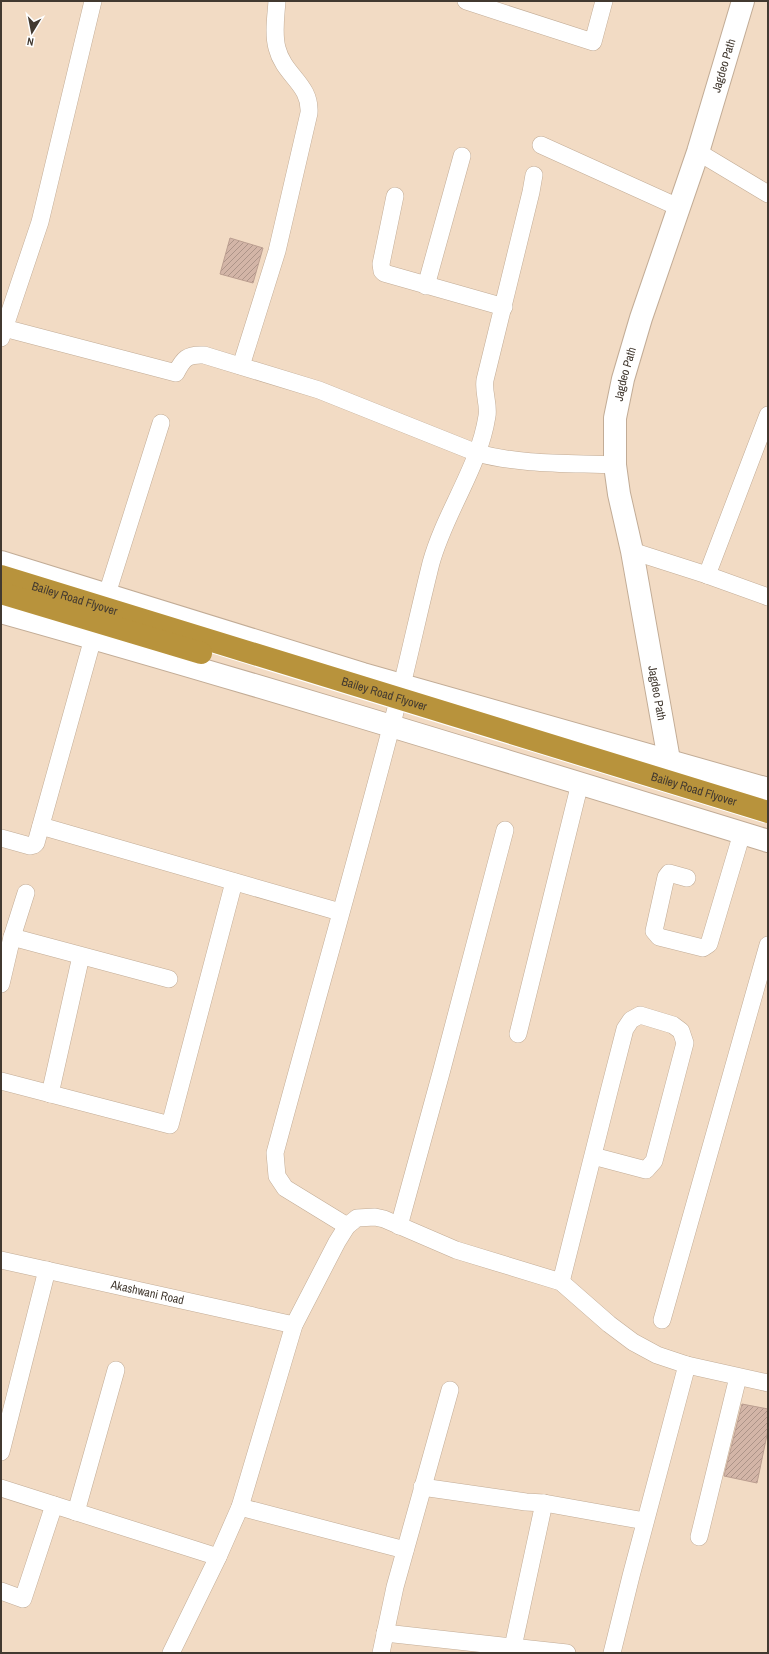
<svg xmlns="http://www.w3.org/2000/svg" width="769" height="1654" font-family="'Archivo Narrow',sans-serif">
  <style>
    .building { fill: url(#building-hatch); stroke: #bb9e90 }
    .lines { fill: none; stroke-linecap: round; stroke-linejoin: round }
    .street-casing { stroke: #c2ac96; stroke-width: 18 }
    .secondary-casing { stroke: #c2ac96; stroke-width: 24 }
    .street { stroke: #fff; stroke-width: 17 }
    .secondary { stroke: #fff; stroke-width: 22 }
    .highway-bridge-casing { stroke: #fff; stroke-width: 24; stroke-linecap: butt }
    .highway-bridge { stroke: #b8933c; stroke-width: 22 }
    .labels { text-anchor: middle; dominant-baseline: central; stroke-width: 3.5; stroke-linejoin: round; paint-order: stroke }
    .street-label { font-size: 12px; fill: #423930; stroke: #fff }
  </style>
  <defs>
    <pattern id="building-hatch" width="6" height="6" patternUnits="userSpaceOnUse"><rect width="6" height="6" fill="#d3b5a7"/><path d="M-1 1l2-2M0 6l6-6M5 7l2-2" fill="none" stroke="#ad9488"/></pattern>
  </defs>
  <rect width="100%" height="100%" fill="#f2dbc4"/>
  <g class="building">
    <polygon points="230,238 263,248 253,283 220,274"/>
    <polygon points="742,1404 768,1409 768,1430 757,1483 724,1476"/>
  </g>
  <g class="lines">
    <defs>
      <g id="street">
        <polyline points="466,1 593,42 604,1"/>
        <polyline points="541,145 678,207"/>
        <polyline points="698,152 768,194"/>
        <polyline points="395,196 381,264 382,271 384,273 504,307"/>
        <polyline points="426,286 462,156"/>
        <path d="M4 328 176 373C183 359 187 354 204 355L319 390 477 453C522 465 569 463 615 465"/>
        <polyline points="1,338 40,222 93,1"/>
        <path d="M241 366 277 251 309 113C311 84 284 76 277 48 273 33 276 16 277 1"/>
        <polyline points="632,551 707,575 768,597"/>
        <polyline points="707,575 768,415"/>
        <polyline points="107,594 161,423"/>
        <polyline points="41,826 340,912"/>
        <polyline points="1,838 30,846 34,845 36,843 93,638"/>
        <polyline points="687,878 669,873 666,877 654,931 659,937 703,948 709,944 742,833"/>
        <polyline points="12,937 169,979"/>
        <polyline points="1,984 12,937 26,893"/>
        <polyline points="518,1034 580,783"/>
        <polyline points="1,1081 170,1125 234,882"/>
        <polyline points="50,1094 81,956"/>
        <path d="M347 1226 285 1188 277 1176 275 1153C317 997 362 842 402 685 412 644 421 603 431 563 445 512 479 468 487 416 489 404 483 392 485 380L531 192 534 175"/>
        <polyline points="399,1226 441,1073 505,830"/>
        <path id="s1" d="M1 1260 294 1325"/>
        <path d="M561 1282C583 1197 603 1113 625 1029L631 1020 640 1015 673 1025 681 1031 685 1043 654 1161 646 1170 593 1156"/>
        <polyline points="662,1320 768,945"/>
        <polyline points="1,1452 47,1270"/>
        <polyline points="422,1487 526,1502 544,1503 513,1647"/>
        <polyline points="1,1488 218,1557"/>
        <polyline points="544,1503 645,1521"/>
        <polyline points="240,1507 405,1550"/>
        <polyline points="76,1512 116,1370"/>
        <polyline points="699,1537 738,1377"/>
        <polyline points="1,1591 23,1599 54,1505"/>
        <polyline points="385,1633 567,1653"/>
        <polyline points="171,1653 218,1557 240,1507 294,1325 337,1242 347,1226 357,1218 375,1217 384,1219 456,1250 561,1282 609,1324 633,1342 657,1355 687,1365 768,1383"/>
        <polyline points="381,1653 395,1587 450,1390"/>
        <polyline points="612,1653 631,1576 687,1365"/>
      </g>
      <g id="secondary">
        <polyline points="1,562 363,674 768,789"/>
        <path d="M1 612C258 684 513 763 768 841"/>
        <path id="s2" d="M669 760 632 551 619 494 615 465V418L623 379 641 318 698 152 743 1"/>
      </g>
    </defs>
    <use href="#street" class="street-casing"/>
    <use href="#secondary" class="secondary-casing"/>
    <use href="#street" class="street"/>
    <use href="#secondary" class="secondary"/>
    <defs>
      <g id="highway-bridge">
        <path id="s3" d="M1 576 768 812"/>
        <polyline points="1,593 201,653"/>
      </g>
    </defs>
    <use href="#highway-bridge" class="highway-bridge-casing"/>
    <use href="#highway-bridge" class="highway-bridge"/>
  </g>
  <g class="labels">
    <g class="street-label">
      <text stroke="none"><textPath href="#s2" startOffset="716">Jagdeo Path</textPath></text>
      <text stroke="none"><textPath href="#s2" startOffset="392">Jagdeo Path</textPath></text>
      <text stroke="none"><textPath href="#s3" startOffset="77">Bailey Road Flyover</textPath></text>
      <text transform="translate(657 693) rotate(80)">Jagdeo Path</text>
      <text stroke="none"><textPath href="#s3" startOffset="401">Bailey Road Flyover</textPath></text>
      <text stroke="none"><textPath href="#s3" startOffset="725">Bailey Road Flyover</textPath></text>
      <text stroke="none"><textPath href="#s1" startOffset="150">Akashwani Road</textPath></text>
    </g>
  </g>
  <rect width="769" height="1654" fill="none" stroke="#423930" stroke-width="4"/>
  <g transform="translate(32 32) rotate(190)" stroke="#ffffff" stroke-width="3" paint-order="stroke">
  <path d="M0-3L7 15L0 10L-7 15Z" fill="#423930"/>
  <text y="-6" font-size="11" font-weight="bold" text-anchor="middle" fill="#423930">N</text>
  </g>
</svg>
